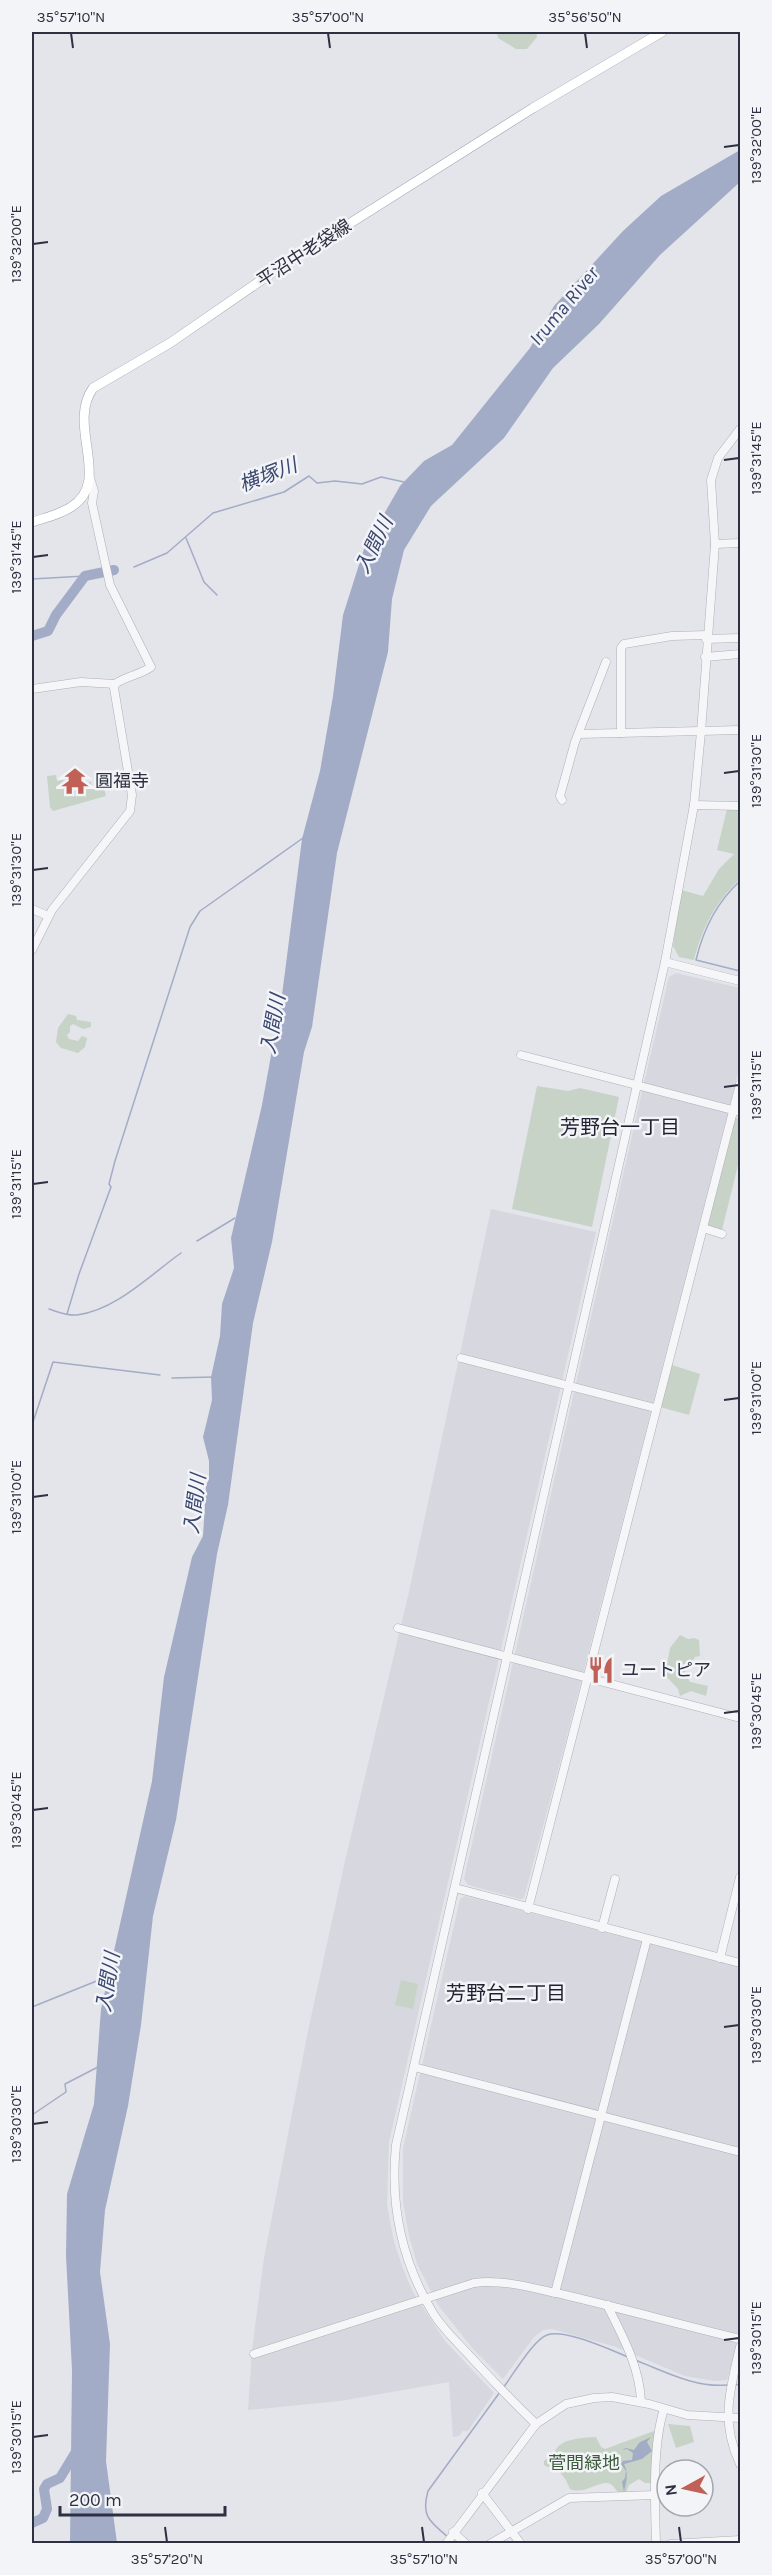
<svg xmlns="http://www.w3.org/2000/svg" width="772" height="2575" font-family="Karla,'Noto Sans JP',sans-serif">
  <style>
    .built { fill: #d6d7df }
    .green { fill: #c6d3c6 }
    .water { fill: #a3acc6 }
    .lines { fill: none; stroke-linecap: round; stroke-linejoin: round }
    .stream { stroke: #a3acc6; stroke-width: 1.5 }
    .river { stroke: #a3acc6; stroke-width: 10 }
    .minor-casing { stroke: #adafb7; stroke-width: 9 }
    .major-casing { stroke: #a4a7b4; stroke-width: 10 }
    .minor { stroke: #f6f6f9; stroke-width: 8 }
    .major { stroke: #fff; stroke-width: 9 }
    .ticks { fill: none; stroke: #2d3040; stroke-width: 2 }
    .labels { text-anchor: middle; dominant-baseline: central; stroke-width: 5; stroke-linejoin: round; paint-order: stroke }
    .street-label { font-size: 18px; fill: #2d3040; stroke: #f3f4f7 }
    .poi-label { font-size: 18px; fill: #2d3040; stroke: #f3f4f7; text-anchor: start }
    .park-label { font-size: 18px; fill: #3c5b3d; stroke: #f3f4f7 }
    .water-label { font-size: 20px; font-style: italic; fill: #3b4770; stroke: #f3f4f7 }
    .neighbourhood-label { font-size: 20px; fill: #1f2131; stroke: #f3f4f7 }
    .neatline { fill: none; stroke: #2d3040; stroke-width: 2 }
    .ticks-label { font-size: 15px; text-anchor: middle; fill: #2d3040 }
  </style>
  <rect width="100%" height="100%" fill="#e4e5ea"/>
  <g class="built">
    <polygon points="676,973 740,988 740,1066 567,1736 524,1898 520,1899 468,1885 464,1879 642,1091 669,977"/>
    <polygon points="491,1209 596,1232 389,2142 387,2205 394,2242 403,2269 413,2292 445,2341 494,2393 468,2431 463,2431 459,2436 453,2437 449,2382 340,2401 248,2410 252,2350 264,2258 308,2031 345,1861 408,1596"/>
    <polygon points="465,1896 740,1967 740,2334 727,2380 714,2381 685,2376 616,2347 552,2329 543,2330 534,2337 503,2379 473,2349 438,2305 417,2264 409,2236 403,2202 403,2148 460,1899"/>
  </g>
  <g class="green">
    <polygon points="497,32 536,32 537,37 527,49 516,49 498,38"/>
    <polygon points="56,775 57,781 72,778 73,784 91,782 92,789 104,788 106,796 53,811 50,807 47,776"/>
    <path d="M727 809H740V879C716 901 702 928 694 960L679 957 673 946 681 890 703 896 719 869 734 854 717 850Z"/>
    <polygon points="68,1014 76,1016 77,1020 91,1022 91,1027 83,1029 73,1024 70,1026 70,1032 67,1035 69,1039 78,1041 82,1036 87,1038 85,1047 78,1053 61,1048 56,1042 58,1028"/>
    <polygon points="537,1086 568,1091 580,1088 619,1097 592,1227 512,1209"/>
    <polygon points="740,1117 740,1157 722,1230 707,1226 735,1118"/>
    <polygon points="672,1365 700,1374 689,1415 660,1407"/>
    <polygon points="680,1635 688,1639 694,1638 699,1640 700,1656 695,1657 685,1672 690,1682 708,1686 706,1696 691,1691 680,1696 678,1689 665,1675 670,1648"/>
    <polygon points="401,1980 418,1984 413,2009 395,2005"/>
    <polygon points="668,2424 690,2426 694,2442 676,2448"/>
    <path d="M654 2431 655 2458 651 2483H645L639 2479 629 2485 626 2493 618 2492C616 2490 614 2487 612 2485 602 2477 585 2496 570 2489L566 2480 554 2465 548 2467 544 2465V2461L554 2454C558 2438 582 2438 596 2437L601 2447 605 2449Z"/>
  </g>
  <g class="water">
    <polygon points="740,150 740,182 660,255 599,324 553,368 504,438 431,506 404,550 392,599 388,652 337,853 312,1027 304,1052 272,1242 253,1323 228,1505 217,1554 176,1820 153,1916 141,2025 128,2106 105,2210 100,2272 110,2344 106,2461 117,2543 70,2543 72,2370 66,2256 67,2194 94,2104 101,2009 152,1781 164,1677 192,1557 203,1536 206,1487 209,1477 209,1461 203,1437 212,1400 211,1377 220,1336 222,1304 234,1268 231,1238 262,1105 282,995 302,839 320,771 333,696 343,615 364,549 400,486 424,461 452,445 530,348 554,306 623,231 661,196"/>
    <path d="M651 2437 647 2442 652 2451 642 2459 624 2464C629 2475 626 2482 624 2492L622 2482 625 2478 626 2471 621 2464 623 2461 632 2460 633 2453 627 2449 622 2450 626 2448 634 2450 640 2442Z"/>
  </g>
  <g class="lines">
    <g class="stream">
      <polyline points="186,538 204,582 217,595"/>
      <polyline points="134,567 167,553 213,513 284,492 309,476 317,483 335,481 362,484 381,477 404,482"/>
      <polyline points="32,579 85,576"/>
      <path d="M740 881C717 902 703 930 696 960L740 971"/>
      <polyline points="197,1241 235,1218"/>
      <path d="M49 1309C58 1312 67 1316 77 1315 116 1310 150 1275 181 1253"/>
      <polyline points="67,1314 79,1274 111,1187 109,1184 115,1161 190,927 200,911 303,838"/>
      <polyline points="172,1378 213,1377"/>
      <polyline points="32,1425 53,1362 160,1375"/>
      <polyline points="32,2007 109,1976"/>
      <polyline points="32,2115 66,2092 65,2084 98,2067"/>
      <path d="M635 2360C664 2371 695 2388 727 2385"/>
      <polyline points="735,2385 740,2384"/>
      <path d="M503 2388C513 2375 533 2340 547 2335 563 2328 611 2350 628 2357"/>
      <path d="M448 2537C429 2521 421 2516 428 2491L500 2392"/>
    </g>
    <g class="river">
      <polyline points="32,636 48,631 56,615 85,576 114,570"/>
      <polyline points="32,2523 43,2518 47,2509 44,2489 47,2484 60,2478 77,2450"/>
    </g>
    <defs>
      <g id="minor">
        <polyline points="715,544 740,543"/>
        <polyline points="706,639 740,638"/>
        <polyline points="705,657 740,654"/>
        <polyline points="32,689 81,682 115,684"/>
        <polyline points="621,733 621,648 624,644 672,636 707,635"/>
        <polyline points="579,734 740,730"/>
        <polyline points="562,800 560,796 575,742 606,662"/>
        <polyline points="694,805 740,806"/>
        <polyline points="32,909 48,916"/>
        <path d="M32 950 52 910 130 811 132 795 114 688 115 684C126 676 140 675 151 667L110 585 92 503 94 491 90 478"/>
        <polyline points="665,962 740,981"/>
        <polyline points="521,1055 740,1112"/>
        <polyline points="703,1228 722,1234"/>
        <polyline points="461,1358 655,1408"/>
        <polyline points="398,1628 740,1718"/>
        <polyline points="455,1888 740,1963"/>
        <polyline points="528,1909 740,1084"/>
        <polyline points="602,1928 615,1879"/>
        <polyline points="720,1958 740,1877"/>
        <polyline points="414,2067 740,2152"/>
        <polyline points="555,2293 647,1939"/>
        <path d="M607 2305C622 2335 640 2367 641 2402"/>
        <path d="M740 2347C730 2389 720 2422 740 2464"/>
        <path d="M254 2354 474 2283C505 2279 535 2289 565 2295 624 2309 682 2325 740 2339"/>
        <path d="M536 2424C513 2402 491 2379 469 2355 457 2342 442 2328 433 2313 402 2262 390 2204 396 2145L665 962 694 805 701 732 715 544 711 480 718 458 740 429"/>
        <polyline points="482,2493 511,2531"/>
        <polyline points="511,2531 521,2544"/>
        <polyline points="453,2532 466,2544"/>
        <polyline points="446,2544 536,2424 566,2404 594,2398 612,2397 649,2404 687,2415 740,2418"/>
        <polyline points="490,2544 569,2498 655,2495"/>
        <path d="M656 2544C655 2504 652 2446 664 2409"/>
        <polyline points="670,2544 740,2540"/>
      </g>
      <path id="major" d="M32 522C44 518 59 515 71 507 113 481 66 426 93 388L170 343 279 268 533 108 662 32"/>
    </defs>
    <use href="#minor" class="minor-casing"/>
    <use href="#major" class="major-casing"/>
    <use href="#minor" class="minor"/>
    <use href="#major" class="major"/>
  </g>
  <path class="ticks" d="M71 33 73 48M328 33 330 48M585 33 587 48M724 147 739 145M33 244 48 242M724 460 739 458M33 557 48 555M724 773 739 771M33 870 48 868M724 1087 739 1085M33 1184 48 1182M724 1400 739 1398M33 1497 48 1495M724 1713 739 1711M33 1810 48 1808M724 2027 739 2025M33 2124 48 2122M724 2340 739 2338M33 2437 48 2435M165 2527 167 2542M422 2527 424 2542M679 2527 681 2542"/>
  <defs>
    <symbol id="temple-bare" viewBox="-9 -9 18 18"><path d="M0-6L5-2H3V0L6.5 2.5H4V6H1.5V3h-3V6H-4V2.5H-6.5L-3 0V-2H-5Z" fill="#c06057" stroke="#f3f4f7" stroke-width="2.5" paint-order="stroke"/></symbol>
    <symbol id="restaurant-bare" viewBox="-9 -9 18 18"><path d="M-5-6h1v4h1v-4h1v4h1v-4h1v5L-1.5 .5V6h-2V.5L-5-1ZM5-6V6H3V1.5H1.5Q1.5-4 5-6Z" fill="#c06057" stroke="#f3f4f7" stroke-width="2.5" paint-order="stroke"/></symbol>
  </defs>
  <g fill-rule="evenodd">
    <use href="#temple-bare" x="56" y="762" width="38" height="38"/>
    <use href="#restaurant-bare" x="582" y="1651" width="38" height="38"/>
  </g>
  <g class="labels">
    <g class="street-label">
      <text transform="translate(304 253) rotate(-33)">平沼中老袋線</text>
    </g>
    <g class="poi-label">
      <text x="95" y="781">圓福寺</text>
      <text x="621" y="1670">ユートピア</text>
    </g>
    <g class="park-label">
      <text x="584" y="2463">菅間緑地</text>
    </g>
    <g class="water-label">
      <text transform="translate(564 306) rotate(-50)">Iruma River</text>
      <text transform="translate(268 475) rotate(-21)">横塚川</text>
      <text transform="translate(374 545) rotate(-64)">入間川</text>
      <text transform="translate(273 1024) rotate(-80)">入間川</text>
      <text transform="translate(195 1504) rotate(-83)">入間川</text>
      <text transform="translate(108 1982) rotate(-81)">入間川</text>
    </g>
    <g class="neighbourhood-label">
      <text x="620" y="1127">芳野台一丁目</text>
      <text x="506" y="1993">芳野台二丁目</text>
    </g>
  </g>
  <rect width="772" height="2575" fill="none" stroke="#f3f4f7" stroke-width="66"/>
  <g transform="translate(685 2488) rotate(262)"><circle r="28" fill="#f3f4f7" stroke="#a4a6ae" stroke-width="1.5"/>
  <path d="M0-4.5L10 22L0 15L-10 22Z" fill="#c06057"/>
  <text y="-9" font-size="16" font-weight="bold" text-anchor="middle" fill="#2d3040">N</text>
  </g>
  <path d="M60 2506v9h165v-9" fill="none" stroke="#2d3040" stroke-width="3"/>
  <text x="69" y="2506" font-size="18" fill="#2d3040" stroke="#f3f4f7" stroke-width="4.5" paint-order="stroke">200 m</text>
  <rect x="33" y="33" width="706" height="2509" class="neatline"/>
  <g class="ticks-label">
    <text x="71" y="22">35°57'10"N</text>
    <text x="328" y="22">35°57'00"N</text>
    <text x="585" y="22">35°56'50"N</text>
    <text transform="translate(756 145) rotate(-90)" y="5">139°32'00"E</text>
    <text transform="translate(16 244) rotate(-90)" y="5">139°32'00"E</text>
    <text transform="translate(756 458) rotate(-90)" y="5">139°31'45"E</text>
    <text transform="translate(16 557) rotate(-90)" y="5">139°31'45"E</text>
    <text transform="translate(756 771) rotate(-90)" y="5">139°31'30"E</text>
    <text transform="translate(16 870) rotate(-90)" y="5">139°31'30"E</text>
    <text transform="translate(756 1085) rotate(-90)" y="5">139°31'15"E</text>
    <text transform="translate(16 1184) rotate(-90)" y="5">139°31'15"E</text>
    <text transform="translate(756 1398) rotate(-90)" y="5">139°31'00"E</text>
    <text transform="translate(16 1497) rotate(-90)" y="5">139°31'00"E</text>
    <text transform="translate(756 1711) rotate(-90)" y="5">139°30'45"E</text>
    <text transform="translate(16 1810) rotate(-90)" y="5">139°30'45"E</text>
    <text transform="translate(756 2025) rotate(-90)" y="5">139°30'30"E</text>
    <text transform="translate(16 2124) rotate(-90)" y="5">139°30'30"E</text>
    <text transform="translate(756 2338) rotate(-90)" y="5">139°30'15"E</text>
    <text transform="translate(16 2437) rotate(-90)" y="5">139°30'15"E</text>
    <text x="167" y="2564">35°57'20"N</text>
    <text x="424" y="2564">35°57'10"N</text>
    <text x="681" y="2564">35°57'00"N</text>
  </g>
</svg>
